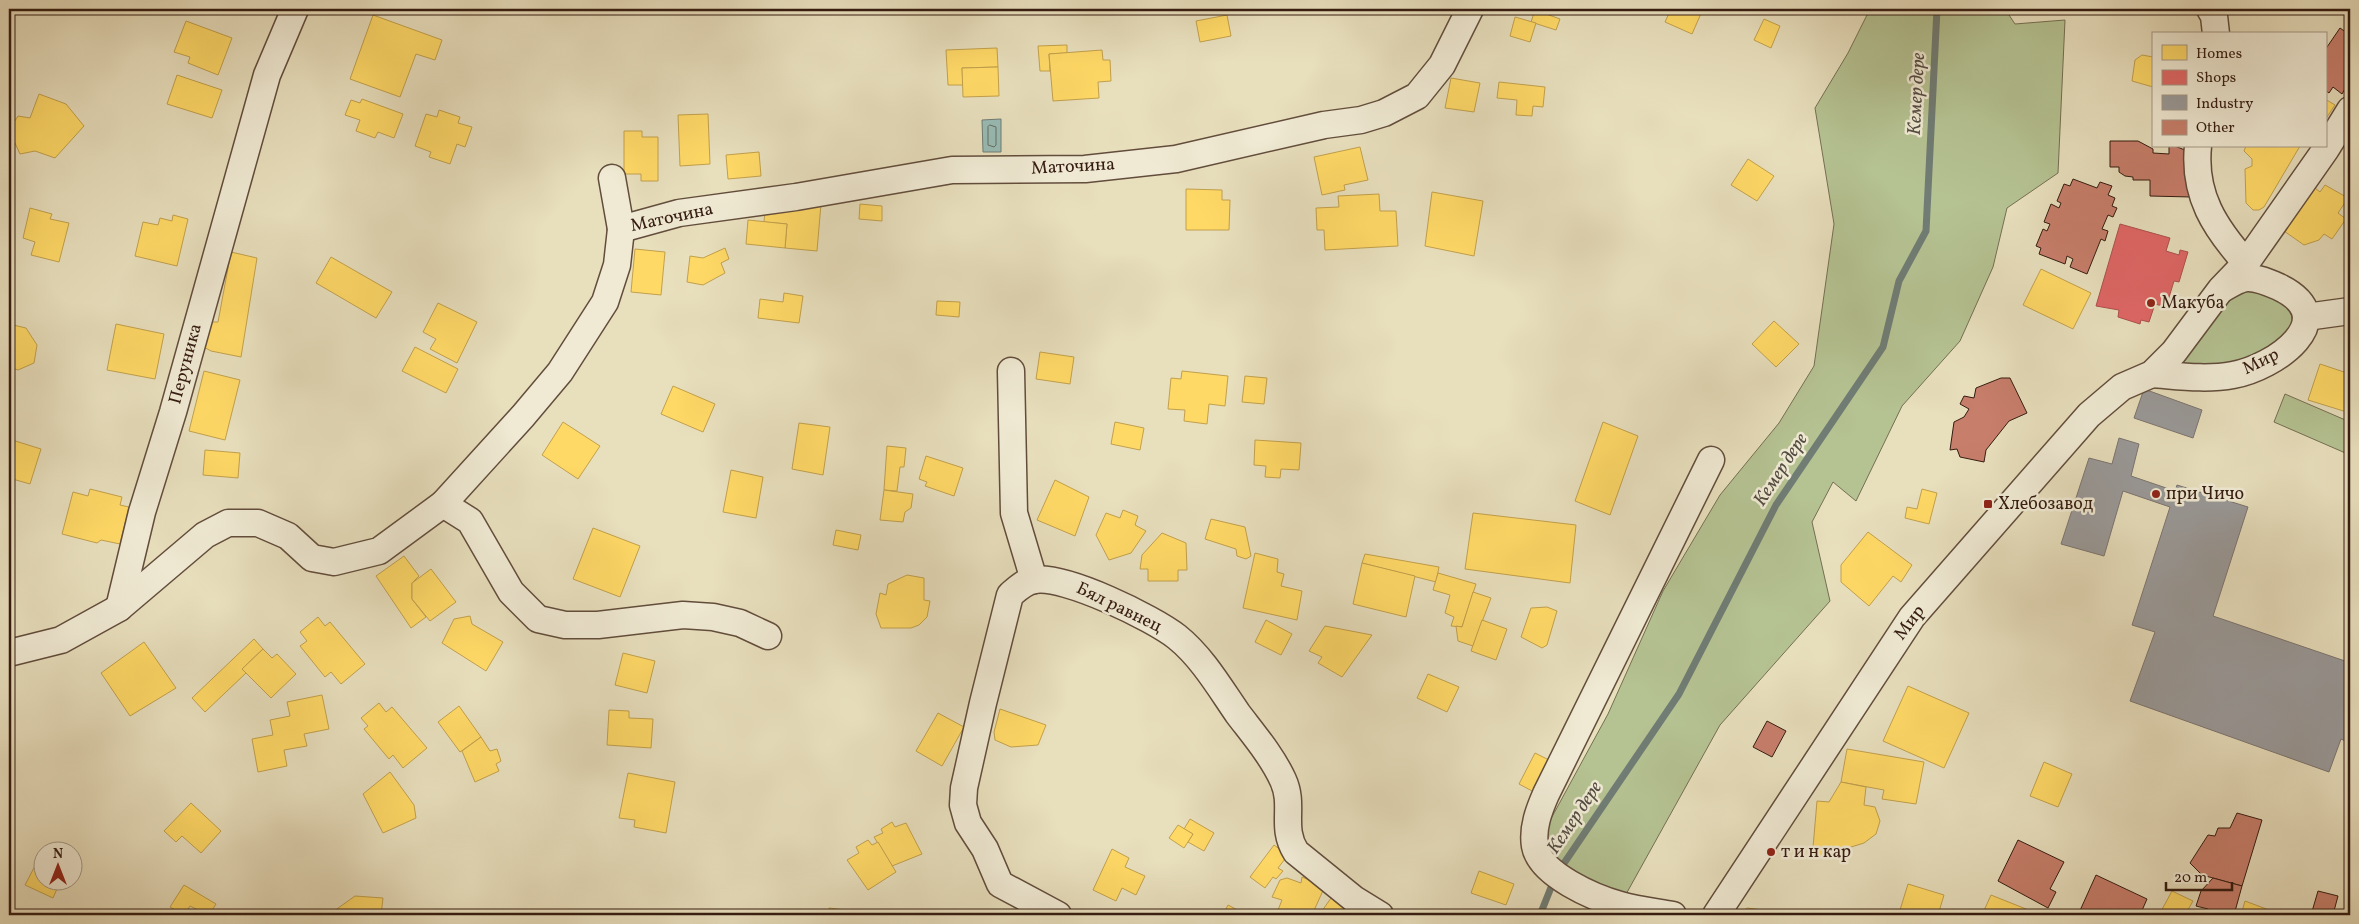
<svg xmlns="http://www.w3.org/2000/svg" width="2359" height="924" font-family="Vollkorn,serif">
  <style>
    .green { fill: #b5c292; stroke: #756f52 }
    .water { fill: #98bcb6; stroke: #707c74 }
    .homes { fill: #ffd966; stroke: #c2a04c }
    .shops { fill: #e06666; stroke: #ad504c }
    .industry { fill: #999; stroke: #7b7470 }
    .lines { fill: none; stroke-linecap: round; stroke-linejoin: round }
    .shore { stroke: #666c64; stroke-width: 1 }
    .stream { stroke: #707c74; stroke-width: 7 }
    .building { fill: #c77e6b; stroke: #351c11 }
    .minor-casing { stroke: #624d3c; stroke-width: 29 }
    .minor { stroke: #f0ead4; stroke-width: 26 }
    .poi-dot { fill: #8f2418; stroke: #f0ead4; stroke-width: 2 }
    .labels { text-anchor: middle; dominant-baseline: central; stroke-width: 5; stroke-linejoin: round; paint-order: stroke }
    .street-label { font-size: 18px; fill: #351c11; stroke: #f0ead4 }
    .poi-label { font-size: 18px; fill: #351c11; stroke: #f0ead4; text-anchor: start }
    .water-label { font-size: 19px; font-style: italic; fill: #534c43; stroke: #f0ead4 }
  </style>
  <rect width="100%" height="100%" fill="#e8dfbd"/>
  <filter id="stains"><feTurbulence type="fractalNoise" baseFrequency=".004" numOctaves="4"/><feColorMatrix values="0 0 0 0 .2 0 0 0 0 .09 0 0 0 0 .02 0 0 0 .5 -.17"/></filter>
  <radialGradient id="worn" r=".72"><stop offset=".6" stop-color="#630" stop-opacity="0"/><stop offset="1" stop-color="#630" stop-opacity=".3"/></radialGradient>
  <g class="green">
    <polygon points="1870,9 2005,9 2015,24 2065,20 2058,173 2007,208 1993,267 1960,341 1902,406 1856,501 1833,482 1812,522 1830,601 1720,725 1620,905 1535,848 1608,714 1663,591 1720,495 1779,423 1814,366 1834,224 1815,108 1848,53"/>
    <polygon points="2246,278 2306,317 2275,359 2152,374"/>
    <polygon points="2285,394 2350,422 2350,455 2274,422"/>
  </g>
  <polygon class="water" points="1001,119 1001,152 983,152 982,120"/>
  <g class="homes">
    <polygon points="1671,9 1703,9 1692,34 1665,22"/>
    <polygon points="1535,10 1560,19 1556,30 1531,22"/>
    <polygon points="373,15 442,40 435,60 416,54 400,97 350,79"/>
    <polygon points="1227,15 1231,36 1200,42 1196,21"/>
    <polygon points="1515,17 1536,23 1530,42 1510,36"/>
    <polygon points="1764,19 1780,26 1771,48 1754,40"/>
    <polygon points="186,21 232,38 218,75 188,63 190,57 174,52"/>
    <polygon points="1067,45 1067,53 1049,54 1050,71 1040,71 1038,46"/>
    <polygon points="997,48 998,67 962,68 963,85 948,85 946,50"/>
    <polygon points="1102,50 1103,60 1110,60 1111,81 1098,82 1099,98 1053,101 1049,54"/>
    <polygon points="2142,55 2153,57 2153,87 2132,81 2135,60"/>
    <polygon points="998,67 999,96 963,97 962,68"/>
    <polygon points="177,75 222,90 212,118 167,104"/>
    <polygon points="1451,78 1480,83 1474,112 1445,108"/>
    <polygon points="1499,82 1545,87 1543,107 1533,106 1532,116 1516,115 1517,100 1497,98"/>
    <polygon points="39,94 66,104 84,126 55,158 35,151 20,154 9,130 18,116 30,118"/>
    <polygon points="362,99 403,114 394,138 378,132 375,138 356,131 360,120 345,115 351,100 360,103"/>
    <polygon points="2325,99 2335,105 2325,120"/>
    <polygon points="439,110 460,117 458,123 472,127 465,147 457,144 450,164 429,157 431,152 415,146 426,114 437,117"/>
    <polygon points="708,114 710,164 680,166 678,115"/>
    <polygon points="624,131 642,131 642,137 658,137 658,181 641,181 641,174 624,174"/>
    <polygon points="2246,146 2300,146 2264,207 2259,210 2253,210 2246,203 2245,169 2252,166 2252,159 2244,151"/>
    <polygon points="1360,147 1368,180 1344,185 1345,190 1322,195 1314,157"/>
    <polygon points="759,152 761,176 728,179 726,155"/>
    <polygon points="1748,159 1774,176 1757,201 1731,185"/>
    <polygon points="2325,185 2348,198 2338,213 2346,219 2332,239 2324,234 2319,240 2304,245 2284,231 2315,188 2320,192"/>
    <polygon points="1186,189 1222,190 1222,200 1230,200 1229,230 1186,230"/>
    <polygon points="1432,192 1483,201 1474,256 1425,246"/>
    <polygon points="1379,194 1380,211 1396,211 1398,246 1325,250 1324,230 1317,230 1316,208 1339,207 1338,196"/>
    <polygon points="821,204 817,251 785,248 787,224 764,222 765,211"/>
    <polygon points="860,204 882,206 882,221 859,219"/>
    <polygon points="30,208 52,214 50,219 69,223 59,262 31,255 35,242 23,238"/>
    <polygon points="173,215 188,219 177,266 135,256 143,222 158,225 160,218 172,221"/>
    <polygon points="748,220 787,224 785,248 746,244"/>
    <polygon points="725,248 729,259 721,263 725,273 703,285 687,282 690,256 703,258"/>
    <polygon points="635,249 665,252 661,295 631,292"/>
    <polygon points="231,252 257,258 241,357 211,351 202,346 210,322 218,322"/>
    <polygon points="331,257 392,292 376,318 316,283"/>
    <polygon points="2041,269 2091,293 2073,329 2023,305"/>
    <polygon points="784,293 803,296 799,323 758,318 760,299 783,302"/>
    <polygon points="937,301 960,302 959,317 936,315"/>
    <polygon points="438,303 477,322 457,363 430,349 436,339 423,332"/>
    <polygon points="1774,321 1799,344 1776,367 1752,344"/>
    <polygon points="9,324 26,328 37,345 34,363 18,370 9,367"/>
    <polygon points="116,324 164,334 155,379 107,370"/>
    <polygon points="415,347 458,369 446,393 402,371"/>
    <polygon points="1040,352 1074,357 1070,384 1036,379"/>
    <polygon points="2320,364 2350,374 2350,413 2308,400"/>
    <polygon points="204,371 240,380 225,440 189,431"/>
    <polygon points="1182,371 1228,376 1225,406 1209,404 1207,424 1184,421 1185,410 1168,409 1171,378 1181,379"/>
    <polygon points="1245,376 1267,378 1264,404 1242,402"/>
    <polygon points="673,386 715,404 703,432 661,414"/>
    <polygon points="563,422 600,446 578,479 542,455"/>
    <polygon points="1115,422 1144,428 1140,450 1111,444"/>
    <polygon points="1603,422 1638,436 1610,515 1575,501"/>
    <polygon points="799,423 830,427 823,475 792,469"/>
    <polygon points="9,439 41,449 30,484 9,478"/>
    <polygon points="1255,440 1301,443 1299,470 1281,469 1280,478 1265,477 1266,466 1254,465"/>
    <polygon points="887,446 906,448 904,467 900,467 897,491 884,490"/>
    <polygon points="205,450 240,453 238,478 203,475"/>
    <polygon points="926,456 963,468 954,496 925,486 927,482 919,479"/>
    <polygon points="731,470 763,477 756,518 723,512"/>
    <polygon points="1055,480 1089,497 1075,536 1037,520"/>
    <polygon points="90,489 122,497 120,505 129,507 120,544 101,540 97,543 62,534 73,492 88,496"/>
    <polygon points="1922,489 1937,493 1929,524 1905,518 1907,507 1917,509"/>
    <polygon points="884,490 913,494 911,508 905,512 903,522 880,520"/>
    <polygon points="1123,510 1138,516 1135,525 1146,531 1131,553 1109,560 1096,535 1106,513 1120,518"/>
    <polygon points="1473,513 1576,525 1570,583 1465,569"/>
    <polygon points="1211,519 1245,527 1251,556 1246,559 1237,556 1236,549 1205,539"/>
    <polygon points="593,528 640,546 620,597 573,579"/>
    <polygon points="836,530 861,535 858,550 833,545"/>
    <polygon points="1868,532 1912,565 1901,582 1893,576 1869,606 1841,582 1841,565"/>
    <polygon points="1162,533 1186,543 1187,570 1178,570 1178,581 1148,581 1148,569 1140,569 1142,555"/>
    <polygon points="1255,553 1278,559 1277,572 1284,574 1281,586 1302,591 1297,620 1243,608"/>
    <polygon points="1365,554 1439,567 1436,582 1362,563"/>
    <polygon points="404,556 419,576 412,583 412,599 426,617 411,628 376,576"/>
    <polygon points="1362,563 1415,576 1406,617 1353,604"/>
    <polygon points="431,569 456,602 430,621 412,599 412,583"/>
    <polygon points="1438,573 1476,584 1462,627 1451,626 1454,617 1445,613 1450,595 1433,590"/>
    <polygon points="907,575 924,578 924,600 930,601 927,617 919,625 911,628 881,628 876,614 880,593 886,595 888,584"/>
    <polygon points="1473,592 1491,598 1473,646 1458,641 1456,626 1462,627"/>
    <polygon points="1547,607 1557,611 1547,645 1542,648 1521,637 1531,608"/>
    <polygon points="470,616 472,624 503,642 486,671 442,643 454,619"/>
    <polygon points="318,617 325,626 330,622 365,664 341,684 331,672 325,677 300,646 307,641 300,632"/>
    <polygon points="1266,620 1292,634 1281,655 1255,642"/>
    <polygon points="1482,620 1507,629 1496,660 1471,651"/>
    <polygon points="1325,626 1372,635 1342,677 1318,663 1322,657 1309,651"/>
    <polygon points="254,639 263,649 242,669 246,673 205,712 192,698"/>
    <polygon points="144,642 176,688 130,716 101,673"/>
    <polygon points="263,649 272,658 277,654 296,674 271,698 242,669"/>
    <polygon points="623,653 655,661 647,693 615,685"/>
    <polygon points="1428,674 1459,687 1447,712 1417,698"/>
    <polygon points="1908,686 1969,713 1944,768 1883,741"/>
    <polygon points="322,695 329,729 304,734 307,746 284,750 287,766 258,772 252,739 273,735 270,720 290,716 287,702"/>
    <polygon points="379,703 386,712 392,707 427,748 403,768 393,755 389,759 364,729 368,726 361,718"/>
    <polygon points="459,706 481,737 460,752 438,722"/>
    <polygon points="1000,709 1046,725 1038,745 1011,747 995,740 994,732"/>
    <polygon points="609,710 629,711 629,718 653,719 651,748 607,745"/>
    <polygon points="938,713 964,727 942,766 916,751"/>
    <polygon points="481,737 490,751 497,749 501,761 496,764 499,771 475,782 462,751"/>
    <polygon points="9,741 14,741 9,789"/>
    <polygon points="1847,749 1924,762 1916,804 1882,799 1884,790 1841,782"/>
    <polygon points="1535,753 1551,761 1534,792 1519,784"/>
    <polygon points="2044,762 2072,774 2058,807 2030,796"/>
    <polygon points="390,772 414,805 416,818 383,833 363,794"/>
    <polygon points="628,773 675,782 666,833 634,827 635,820 619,818"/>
    <polygon points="1841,782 1866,787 1864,805 1875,807 1880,821 1876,834 1864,843 1812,859 1817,801 1829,802"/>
    <polygon points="191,803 221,831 201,853 182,836 176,842 164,831"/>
    <polygon points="1190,819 1214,833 1204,851 1188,842 1193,834 1184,829"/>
    <polygon points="892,822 895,827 906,823 922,854 892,866 874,837 883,833 881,829"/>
    <polygon points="1178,825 1193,834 1184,848 1169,838"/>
    <polygon points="868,840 872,845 878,842 896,872 868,890 847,860 859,853 856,847"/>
    <polygon points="1274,845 1288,855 1278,868 1283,871 1276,879 1273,877 1265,888 1250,877"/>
    <polygon points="1112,849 1129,858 1125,867 1145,876 1136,895 1122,888 1116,901 1093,890"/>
    <polygon points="38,860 42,862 42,882 60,882 53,898 25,885"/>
    <polygon points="1479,871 1514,884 1506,905 1471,893"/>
    <polygon points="1302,877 1325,886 1312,915 1276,915 1282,900 1272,897 1280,880 1287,878 1301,883"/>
    <polygon points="1908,884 1944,895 1938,915 1907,915 1907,912 1900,910"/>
    <polygon points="184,885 216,904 209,915 190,906 184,915 170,907"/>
    <polygon points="2172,891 2193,901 2185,915 2159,915"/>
    <polygon points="1991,895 2041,915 1982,915"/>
    <polygon points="355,896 383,898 381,915 334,915 334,911"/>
    <polygon points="1338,896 1357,915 1324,915 1326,913 1322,911 1331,898 1335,901"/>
    <polygon points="2245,901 2269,910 2267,915 2241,915"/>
    <polygon points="1228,905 1247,915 1223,915"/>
    <polygon points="829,908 870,913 870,915 828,915"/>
    <polygon points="1747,908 1796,914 1796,915 1738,915"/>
  </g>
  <polygon class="shops" points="2120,224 2170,238 2166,251 2179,255 2180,250 2188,252 2179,282 2174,281 2166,307 2155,304 2149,322 2141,320 2140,324 2118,317 2119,310 2096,306"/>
  <g class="industry">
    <polygon points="2144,389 2202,410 2193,438 2134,418"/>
    <polygon points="2119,438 2139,444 2131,476 2175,491 2177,485 2248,507 2213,616 2345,661 2350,643 2350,743 2341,739 2329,772 2130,701 2155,632 2132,625 2170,507 2123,491 2104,556 2061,544 2089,458 2112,464"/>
  </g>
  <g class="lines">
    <polygon class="shore" points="990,125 996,127 996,145 994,147 988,145 988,127"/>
    <polyline class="stream" points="1540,915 1556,875 1679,694 1776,505 1883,347 1899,281 1926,231 1937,9"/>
  </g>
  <g class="building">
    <polygon points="2340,28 2350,35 2350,80 2342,94 2333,87 2329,93 2325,90 2325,50"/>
    <polygon points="2110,141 2138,141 2153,149 2153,153 2169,154 2169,146 2175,146 2192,153 2191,197 2150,196 2150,180 2133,180 2133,177 2125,176 2119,172 2119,167 2110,167"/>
    <polygon points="2073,179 2097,188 2100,182 2112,186 2108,195 2115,198 2112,206 2117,208 2113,217 2108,215 2102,229 2108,231 2105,241 2101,239 2087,274 2070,267 2073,259 2067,256 2065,264 2039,254 2041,248 2036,246 2043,229 2047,231 2050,224 2044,222 2051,204 2059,208 2061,203 2057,201 2064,184 2070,186"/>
    <polygon points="2001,378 2010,378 2027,413 2009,421 1986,450 1984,462 1960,457 1957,449 1950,450 1954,422 1964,417 1969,409 1960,404 1964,396 1974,398 1976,388"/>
    <polygon points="1767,721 1786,731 1772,757 1753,747"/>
    <polygon points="2237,813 2262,820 2242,886 2202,875 2190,863 2208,835 2215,836 2218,828 2230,828"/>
    <polygon points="2018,840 2064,862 2050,889 2056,892 2048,908 1998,881"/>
    <polygon points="2096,875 2147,899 2140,915 2078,915"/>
    <polygon points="2213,878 2242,886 2234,915 2206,915 2208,909 2196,906 2201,891"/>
    <polygon points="2318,891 2338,896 2334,911 2341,913 2340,915 2311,915"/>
  </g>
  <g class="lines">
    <defs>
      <g id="minor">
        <polyline points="2210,9 2214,16 2216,34"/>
        <path d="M2198 146C2193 195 2215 228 2246 263"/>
        <polyline points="621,229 679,213 796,197 952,170 1085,169 1176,159 1324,125 1361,120 1384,113 1417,96 1442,65 1470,9"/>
        <polyline points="2306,317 2350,311"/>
        <polyline points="1011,371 1014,513 1034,580"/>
        <path d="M2152 374C2179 376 2206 380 2233 375 2274 368 2345 319 2279 287 2270 283 2257 277 2246 278 2238 279 2229 285 2222 289"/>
        <polyline points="443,504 523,416 560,372 605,302 617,265 621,229 612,178"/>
        <polyline points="119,608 142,512 173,412 267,75 295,9"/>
        <polyline points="9,653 61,640 119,608 205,535 228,523 258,523 288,536 312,558 334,562 379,551 443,504 470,521 511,592 538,619 565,625 598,625 683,615 713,617 740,623 768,636"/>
        <path d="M1058 915 1000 884 985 849 968 823 963 805 964 788 983 703 1010 595C1017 589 1025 581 1035 580 1065 575 1153 618 1177 637 1202 657 1220 688 1238 714 1254 735 1272 756 1283 780 1295 806 1280 827 1296 852L1354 899 1380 915"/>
        <path d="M1673 915C1656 912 1637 910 1620 905 1595 898 1540 875 1535 846 1532 828 1539 810 1546 794L1711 460"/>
        <polyline points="1716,915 1912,617 2089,415 2122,387 2152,374 2174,352 2221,289 2246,263 2326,149 2350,110"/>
      </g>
    </defs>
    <use href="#minor" class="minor-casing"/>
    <use href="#minor" class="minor"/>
  </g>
  <g class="poi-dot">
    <circle cx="2151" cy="303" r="5"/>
    <circle cx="2156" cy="494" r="5"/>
    <rect x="1983" y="499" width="10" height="10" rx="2.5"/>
    <circle cx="1771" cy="852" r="5"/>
  </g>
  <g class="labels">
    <g class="street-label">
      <text transform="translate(1073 167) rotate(-3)">Маточина</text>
      <text transform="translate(672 218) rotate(-12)">Маточина</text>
      <text transform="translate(2261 362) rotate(-26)">Мир</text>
      <text transform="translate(186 364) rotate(-75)">Перуника</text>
      <text transform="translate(1119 608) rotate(26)">Бял равнец</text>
      <text transform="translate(1910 623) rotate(-53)">Мир</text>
    </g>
    <g class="poi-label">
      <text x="2161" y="303">Макуба</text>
      <text x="2166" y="494">при Чичо</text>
      <text x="1998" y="504">Хлебозавод</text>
      <text x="1781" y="852">т и н кар</text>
    </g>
    <g class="water-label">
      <text transform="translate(1917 94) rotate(-87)">Кемер дере</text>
      <text transform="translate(1781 470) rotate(-57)">Кемер дере</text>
      <text transform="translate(1575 818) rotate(-56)">Кемер дере</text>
    </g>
  </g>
  <rect width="2359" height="924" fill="none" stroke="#e8dfbd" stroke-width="30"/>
  <rect x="10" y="10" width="2339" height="904" fill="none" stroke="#351c11" stroke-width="2.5"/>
  <rect x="15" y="15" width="2329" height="894" fill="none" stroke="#351c11"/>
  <rect x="2152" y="32" width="175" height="115" fill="#f0ead4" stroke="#a59886"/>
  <rect x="2162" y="45" width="25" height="15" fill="#ffd966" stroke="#a59886"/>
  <text x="2196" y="58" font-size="15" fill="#351c11">Homes</text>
  <rect x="2162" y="70" width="25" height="15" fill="#e06666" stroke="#a59886"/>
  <text x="2196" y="82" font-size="15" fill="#351c11">Shops</text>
  <rect x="2162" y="95" width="25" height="15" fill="#999999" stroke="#a59886"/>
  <text x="2196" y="108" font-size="15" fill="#351c11">Industry</text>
  <rect x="2162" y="120" width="25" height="15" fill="#c77e6b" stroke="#a59886"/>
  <text x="2196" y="132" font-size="15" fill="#351c11">Other</text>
  <g transform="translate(58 866)"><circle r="24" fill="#f0ead4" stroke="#a59886"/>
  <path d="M0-4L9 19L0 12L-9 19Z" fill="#8f2418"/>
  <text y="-8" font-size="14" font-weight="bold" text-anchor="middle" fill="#351c11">N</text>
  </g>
  <path d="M2166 882v8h66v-8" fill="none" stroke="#351c11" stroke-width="2.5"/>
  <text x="2174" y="882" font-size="15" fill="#351c11" stroke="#f0ead4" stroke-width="4" paint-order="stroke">20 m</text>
  <rect width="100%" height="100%" filter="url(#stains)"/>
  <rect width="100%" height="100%" fill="url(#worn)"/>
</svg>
